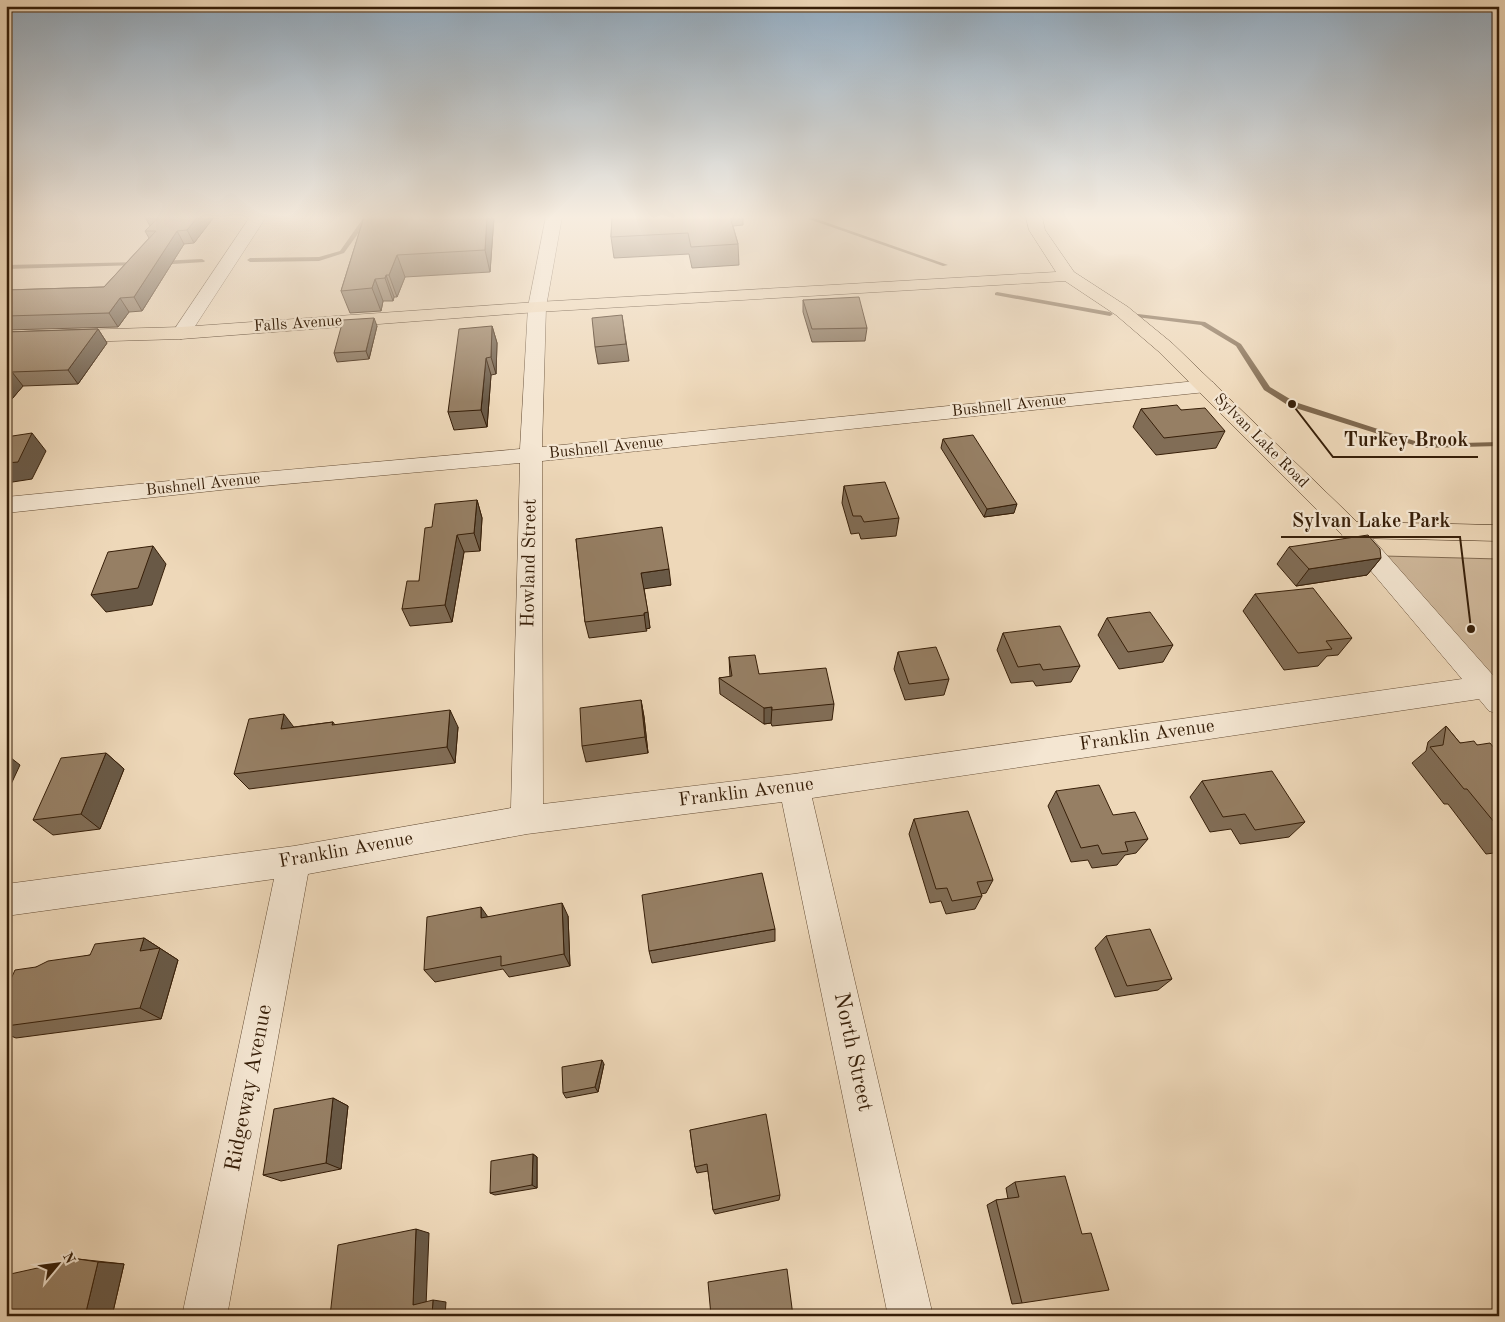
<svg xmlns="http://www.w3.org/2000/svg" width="1505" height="1322" font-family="'Old Standard TT',serif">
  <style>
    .green { fill: #cfb89b; stroke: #826b52 }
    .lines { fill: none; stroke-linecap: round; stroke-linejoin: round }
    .stream { fill: #7f684e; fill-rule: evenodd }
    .minor-casing { stroke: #644c34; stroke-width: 1 }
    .major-casing { stroke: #361e08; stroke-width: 1 }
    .minor { fill: #f4e6d2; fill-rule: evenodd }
    .major { fill: #eed8b9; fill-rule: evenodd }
    .wall { fill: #816d56; stroke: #361e08 }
    .shaded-wall { fill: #695946; stroke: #361e08 }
    .building { fill: #967f64; stroke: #361e08 }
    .labels { text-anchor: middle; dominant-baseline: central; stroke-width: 4.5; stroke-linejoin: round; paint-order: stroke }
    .far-street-label { font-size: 16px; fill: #361e08; stroke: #f4e6d2 }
    .street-label { font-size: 19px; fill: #361e08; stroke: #f4e6d2 }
    .near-street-label { font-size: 22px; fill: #361e08; stroke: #f4e6d2 }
    .leader { fill: none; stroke: #361e08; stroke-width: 2 }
    .callout-dot { fill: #361e08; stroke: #f4e6d2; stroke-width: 2 }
    .callout-label { font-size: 20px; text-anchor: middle; font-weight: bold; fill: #361e08; stroke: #f4e6d2; stroke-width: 4.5; stroke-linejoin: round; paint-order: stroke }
  </style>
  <rect width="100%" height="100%" fill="#eed8b9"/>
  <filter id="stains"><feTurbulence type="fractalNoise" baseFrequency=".004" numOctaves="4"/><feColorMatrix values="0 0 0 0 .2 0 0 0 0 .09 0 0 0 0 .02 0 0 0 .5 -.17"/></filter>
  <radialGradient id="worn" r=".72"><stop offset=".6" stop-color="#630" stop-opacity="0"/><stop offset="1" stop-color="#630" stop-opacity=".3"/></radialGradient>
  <polygon class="green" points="1384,556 1499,559 1499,698"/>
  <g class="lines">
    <g class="stream">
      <polygon points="364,217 370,217 344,253 319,261 250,262 247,260 250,258 319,257 340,251"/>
      <polygon points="803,217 811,217 948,265 943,266"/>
      <polygon points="202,259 205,261 204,262 158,265 155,263 158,261"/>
      <polygon points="141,262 142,263 139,265 6,269 6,265"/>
      <polygon points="997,292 1110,312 1113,314 1110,316 995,295 995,293"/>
      <polygon points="1138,314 1205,322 1241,344 1270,387 1295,402 1424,444 1499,442 1499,446 1423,448 1289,406 1264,390 1236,346 1201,325 1136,317 1135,316"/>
    </g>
    <defs>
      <g id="minor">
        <polygon points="250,217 266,217 188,337 181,339 174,337 172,333"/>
        <polygon points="546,217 562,217 546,307 542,447 1206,380 1213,382 1216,386 1213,390 1206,392 542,461 543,804 794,774 1462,679 1344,539 1341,533 1344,527 1353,525 1362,527 1499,682 1499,714 1489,711 1479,699 812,798 933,1316 888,1316 782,802 527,834 308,874 227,1316 182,1316 274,879 6,916 6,884 294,846 511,808 520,463 230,489 6,513 6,497 230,475 520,449 528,307"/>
      </g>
      <polygon id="major" points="1026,217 1042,217 1045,230 1074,272 1128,307 1172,343 1357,522 1499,525 1499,541 1351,538 1343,536 1158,351 1116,315 1065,281 537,312 181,339 6,344 6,332 181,327 537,302 1056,272 1029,230"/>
    </defs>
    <use href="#minor" class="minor-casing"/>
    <use href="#major" class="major-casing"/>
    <use href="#minor" class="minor"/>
    <use href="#major" class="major"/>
  </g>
  <g class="wall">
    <polygon points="145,217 214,217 194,243 184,244 142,311 129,312 118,327 6,330 6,290 104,287 149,238 145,231 150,226"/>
    <polygon points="364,217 494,217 490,272 405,277 397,297 394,297 393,301 383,301 381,311 350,313 341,291"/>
    <polygon points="612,217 743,217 743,225 733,226 738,244 739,265 692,268 689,254 614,258 611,237"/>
    <polygon points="803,300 867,328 865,341 812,342 803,312"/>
    <polygon points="622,315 629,361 598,364 595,347"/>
    <polygon points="377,326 369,359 337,362 334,353"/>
    <polygon points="492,326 497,343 496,374 491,375 487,427 454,430 448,412"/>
    <polygon points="98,329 107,343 78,384 23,386 6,406 6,332"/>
    <polygon points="1141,409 1181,410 1225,431 1216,448 1156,455 1133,427"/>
    <polygon points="943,439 1014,513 984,517 941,448"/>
    <polygon points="844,486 899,518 896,536 861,539 859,533 851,534 842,503"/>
    <polygon points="477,500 482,518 480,551 464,552 452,622 410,626 402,609 419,581 432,527"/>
    <polygon points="576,539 671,585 644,588 650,628 646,629 647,631 589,638 585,622"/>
    <polygon points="1289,547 1381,558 1367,575 1296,586 1277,564"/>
    <polygon points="1255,594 1352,638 1338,655 1327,656 1318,666 1284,670 1243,611"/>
    <polygon points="1107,618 1173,645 1163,662 1119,669 1098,635"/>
    <polygon points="1003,633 1080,666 1071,682 1036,686 1033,681 1011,683 997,650"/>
    <polygon points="898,652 949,679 944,695 905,700 894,669"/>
    <polygon points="729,657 759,674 834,704 832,720 772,726 771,723 764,724 720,694 719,678 730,677"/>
    <polygon points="641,700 644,717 648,753 586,762 582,746"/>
    <polygon points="333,722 335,725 458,727 455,763 249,789 234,774 294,727"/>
    <polygon points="1446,726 1460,743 1477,745 1499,754 1499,859 1494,853 1486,854 1448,804 1444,804 1412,763 1426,751 1428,742"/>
    <polygon points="106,753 124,769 100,829 53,835 33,820"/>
    <polygon points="1202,781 1305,822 1289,837 1240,844 1231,829 1210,832 1190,797"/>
    <polygon points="1056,791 1113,815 1148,839 1136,853 1125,855 1117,865 1092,868 1088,860 1071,862 1048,806"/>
    <polygon points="914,819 993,880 986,893 981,894 982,896 975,909 946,914 941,901 930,903 909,834"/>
    <polygon points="568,916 570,966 509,977 503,969 435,982 424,970 488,917"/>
    <polygon points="775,929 775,941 652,963 649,951"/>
    <polygon points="1106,936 1172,979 1158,990 1115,997 1095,948"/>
    <polygon points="144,938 178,960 161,1019 16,1038 6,1034 6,990 36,967 90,955"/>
    <polygon points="604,1064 598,1092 566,1098 563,1093"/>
    <polygon points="333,1098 348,1106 341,1169 281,1181 263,1175"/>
    <polygon points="690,1130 780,1195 779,1200 715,1214 713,1210 708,1171 697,1173 695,1167"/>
    <polygon points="533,1154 537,1157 537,1188 495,1195 490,1193"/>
    <polygon points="1015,1182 1082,1234 1022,1303 1012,1304 987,1205 996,1200 1008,1199 1006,1188"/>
    <polygon points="78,1259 124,1264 112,1316 6,1316"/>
  </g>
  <g class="shaded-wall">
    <polygon points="198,217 214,217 194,243 187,230"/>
    <polygon points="487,217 494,217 490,272 485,250"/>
    <polygon points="177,231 184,244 142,311 134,297"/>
    <polygon points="397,255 405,277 397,297 389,275"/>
    <polygon points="386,275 394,297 393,301 385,278"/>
    <polygon points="375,279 383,301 381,311 372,288"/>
    <polygon points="120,298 129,312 118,327 109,313"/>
    <polygon points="374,318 377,326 369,359 366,351"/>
    <polygon points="492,326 497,343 496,374 491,357"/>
    <polygon points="98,329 107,343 78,384 68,370"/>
    <polygon points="486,358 491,375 487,427 481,410"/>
    <polygon points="12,372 23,386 6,406 6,378"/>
    <polygon points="32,433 46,451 32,479 6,483 6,463"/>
    <polygon points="477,500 482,518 480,551 474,533"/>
    <polygon points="1017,504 1014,513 984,517 987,509"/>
    <polygon points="457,535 464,552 452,622 445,605"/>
    <polygon points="153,546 166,564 152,605 106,612 91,595"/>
    <polygon points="1381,558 1367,575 1296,586 1309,569"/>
    <polygon points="669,569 671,585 643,589 641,573"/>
    <polygon points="648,612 650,628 646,629 644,613"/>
    <polygon points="641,700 644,717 648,753 645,737"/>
    <polygon points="772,707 771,723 764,724 764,708"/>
    <polygon points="450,710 458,727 455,763 447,747"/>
    <polygon points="284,714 296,730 281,729"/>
    <polygon points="106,753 124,769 100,829 81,814"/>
    <polygon points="6,754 20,765 6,795"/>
    <polygon points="562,903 568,916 570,966 564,954"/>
    <polygon points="481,907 490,920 481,918"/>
    <polygon points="144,938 178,960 161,1019 140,1008 140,951"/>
    <polygon points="602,1060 604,1064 598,1092 595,1087"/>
    <polygon points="333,1098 348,1106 341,1169 326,1163"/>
    <polygon points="533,1154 537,1157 537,1188 532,1185"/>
    <polygon points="416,1229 429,1233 426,1306 413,1305"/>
    <polygon points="98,1262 124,1264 112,1316 85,1316"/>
    <polygon points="433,1300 446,1302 445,1316 432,1316"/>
  </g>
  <g class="building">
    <polygon points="149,217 198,217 187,230 177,231 134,297 120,298 109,313 6,316 6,290 104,287 156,231 145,231 158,218 148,218"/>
    <polygon points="364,217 487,217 485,250 397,255 389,275 386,275 385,278 375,279 372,288 341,291"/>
    <polygon points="612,217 730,217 738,244 691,247 688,233 611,237"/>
    <polygon points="859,297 867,328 812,329 803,300"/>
    <polygon points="622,315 626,344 595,347 592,318"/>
    <polygon points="374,318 366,351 334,353 343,320"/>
    <polygon points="492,326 491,357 486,358 481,410 448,412 459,329"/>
    <polygon points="98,329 68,370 12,372 6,378 6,332"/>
    <polygon points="1177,405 1181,410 1205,408 1225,431 1164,438 1141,409"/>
    <polygon points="32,433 18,462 6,463 6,437"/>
    <polygon points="973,435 1017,504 987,509 943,439"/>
    <polygon points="885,482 899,518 864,522 861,516 853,516 844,486"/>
    <polygon points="477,500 474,533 457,535 445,605 402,609 407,581 419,581 425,528 432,527 435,504"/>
    <polygon points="662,527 669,569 641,573 648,612 644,613 644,615 585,622 576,539"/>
    <polygon points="1368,535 1380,549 1381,558 1309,569 1289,547"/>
    <polygon points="153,546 138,588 91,595 108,552"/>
    <polygon points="1313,588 1352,638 1326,641 1332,649 1298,653 1255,594"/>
    <polygon points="1150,612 1173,645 1128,652 1107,618"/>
    <polygon points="1060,626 1080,666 1043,670 1040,664 1018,667 1003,633"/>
    <polygon points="936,647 949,679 909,684 898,652"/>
    <polygon points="755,655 759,674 826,668 834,704 772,710 772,707 764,708 719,678 732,676 729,657"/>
    <polygon points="641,700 645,737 582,746 580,708"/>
    <polygon points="450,710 447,747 234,774 249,719 284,714 281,729 333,722 332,725"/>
    <polygon points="1446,726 1460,743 1474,741 1477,745 1490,743 1499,754 1499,828 1467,789 1464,789 1430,747 1443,745"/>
    <polygon points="106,753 81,814 33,820 61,758"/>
    <polygon points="1272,771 1305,822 1255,830 1245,814 1223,817 1202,781"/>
    <polygon points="1099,785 1113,815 1135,812 1148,839 1125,842 1128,851 1102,854 1098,845 1081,848 1056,791"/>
    <polygon points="968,811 993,880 977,882 982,896 952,901 947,888 936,889 914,819"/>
    <polygon points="762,873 775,929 649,951 642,895"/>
    <polygon points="562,903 564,954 501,966 501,956 424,970 427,917 481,907 481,918"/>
    <polygon points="1150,929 1172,979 1127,986 1106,936"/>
    <polygon points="144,938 140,951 160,948 140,1008 6,1026 6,990 15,970 36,967 48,961 90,955 95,944"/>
    <polygon points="602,1060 595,1087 563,1093 562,1067"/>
    <polygon points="333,1098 326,1163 263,1175 274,1109"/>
    <polygon points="766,1114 780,1195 713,1210 707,1164 695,1167 690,1130"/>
    <polygon points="533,1154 532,1185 490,1193 491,1161"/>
    <polygon points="1065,1176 1082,1234 1091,1233 1109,1290 1022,1303 996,1200 1019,1197 1015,1182"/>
    <polygon points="416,1229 413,1305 433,1300 432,1316 330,1316 338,1245"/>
    <polygon points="78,1259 98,1262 85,1316 6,1316 6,1275"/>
    <polygon points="787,1269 793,1316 711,1316 708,1282"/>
  </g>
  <linearGradient id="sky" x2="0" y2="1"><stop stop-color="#91a9bd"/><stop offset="0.54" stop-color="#f7ede0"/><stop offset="1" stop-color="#f7ede0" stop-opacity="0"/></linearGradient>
  <rect width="1505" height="402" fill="url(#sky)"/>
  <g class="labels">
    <g class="far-street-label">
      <text transform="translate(298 324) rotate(-4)">Falls Avenue</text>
      <text transform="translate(1009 406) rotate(-6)">Bushnell Avenue</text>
      <text transform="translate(1261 441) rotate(45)">Sylvan Lake Road</text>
      <text transform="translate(606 448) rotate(-6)">Bushnell Avenue</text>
      <text transform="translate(203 485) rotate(-6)">Bushnell Avenue</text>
    </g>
    <g class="street-label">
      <text transform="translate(530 563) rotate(-89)">Howland Street</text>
      <text transform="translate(1147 736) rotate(-8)">Franklin Avenue</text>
      <text transform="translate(746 793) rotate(-7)">Franklin Avenue</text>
      <text transform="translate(346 851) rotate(-10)">Franklin Avenue</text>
    </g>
    <g class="near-street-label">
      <text transform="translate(853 1052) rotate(78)">North Street</text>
      <text transform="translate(249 1088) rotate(-79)">Ridgeway Avenue</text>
    </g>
  </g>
  <path class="leader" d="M1292 404L1333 457H1478M1471 629L1460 537H1281"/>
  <g class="callout-dot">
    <circle cx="1292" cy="404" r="5"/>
    <circle cx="1471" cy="629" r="5"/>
  </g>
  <g class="callout-label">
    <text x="1406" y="446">Turkey Brook</text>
    <text x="1371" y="527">Sylvan Lake Park</text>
  </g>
  <rect width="1505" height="1322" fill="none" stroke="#eed8b9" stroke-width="25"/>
  <rect x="8" y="8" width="1490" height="1307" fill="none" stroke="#361e08" stroke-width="2.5"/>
  <rect x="12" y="12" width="1480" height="1297" fill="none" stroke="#361e08"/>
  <g transform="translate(58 1264) rotate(61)" stroke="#f4e6d2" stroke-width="4" paint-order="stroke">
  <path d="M0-4L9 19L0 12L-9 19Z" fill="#361e08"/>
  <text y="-8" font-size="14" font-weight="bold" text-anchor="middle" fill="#361e08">N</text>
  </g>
  <rect width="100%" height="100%" filter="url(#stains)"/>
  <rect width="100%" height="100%" fill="url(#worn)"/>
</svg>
